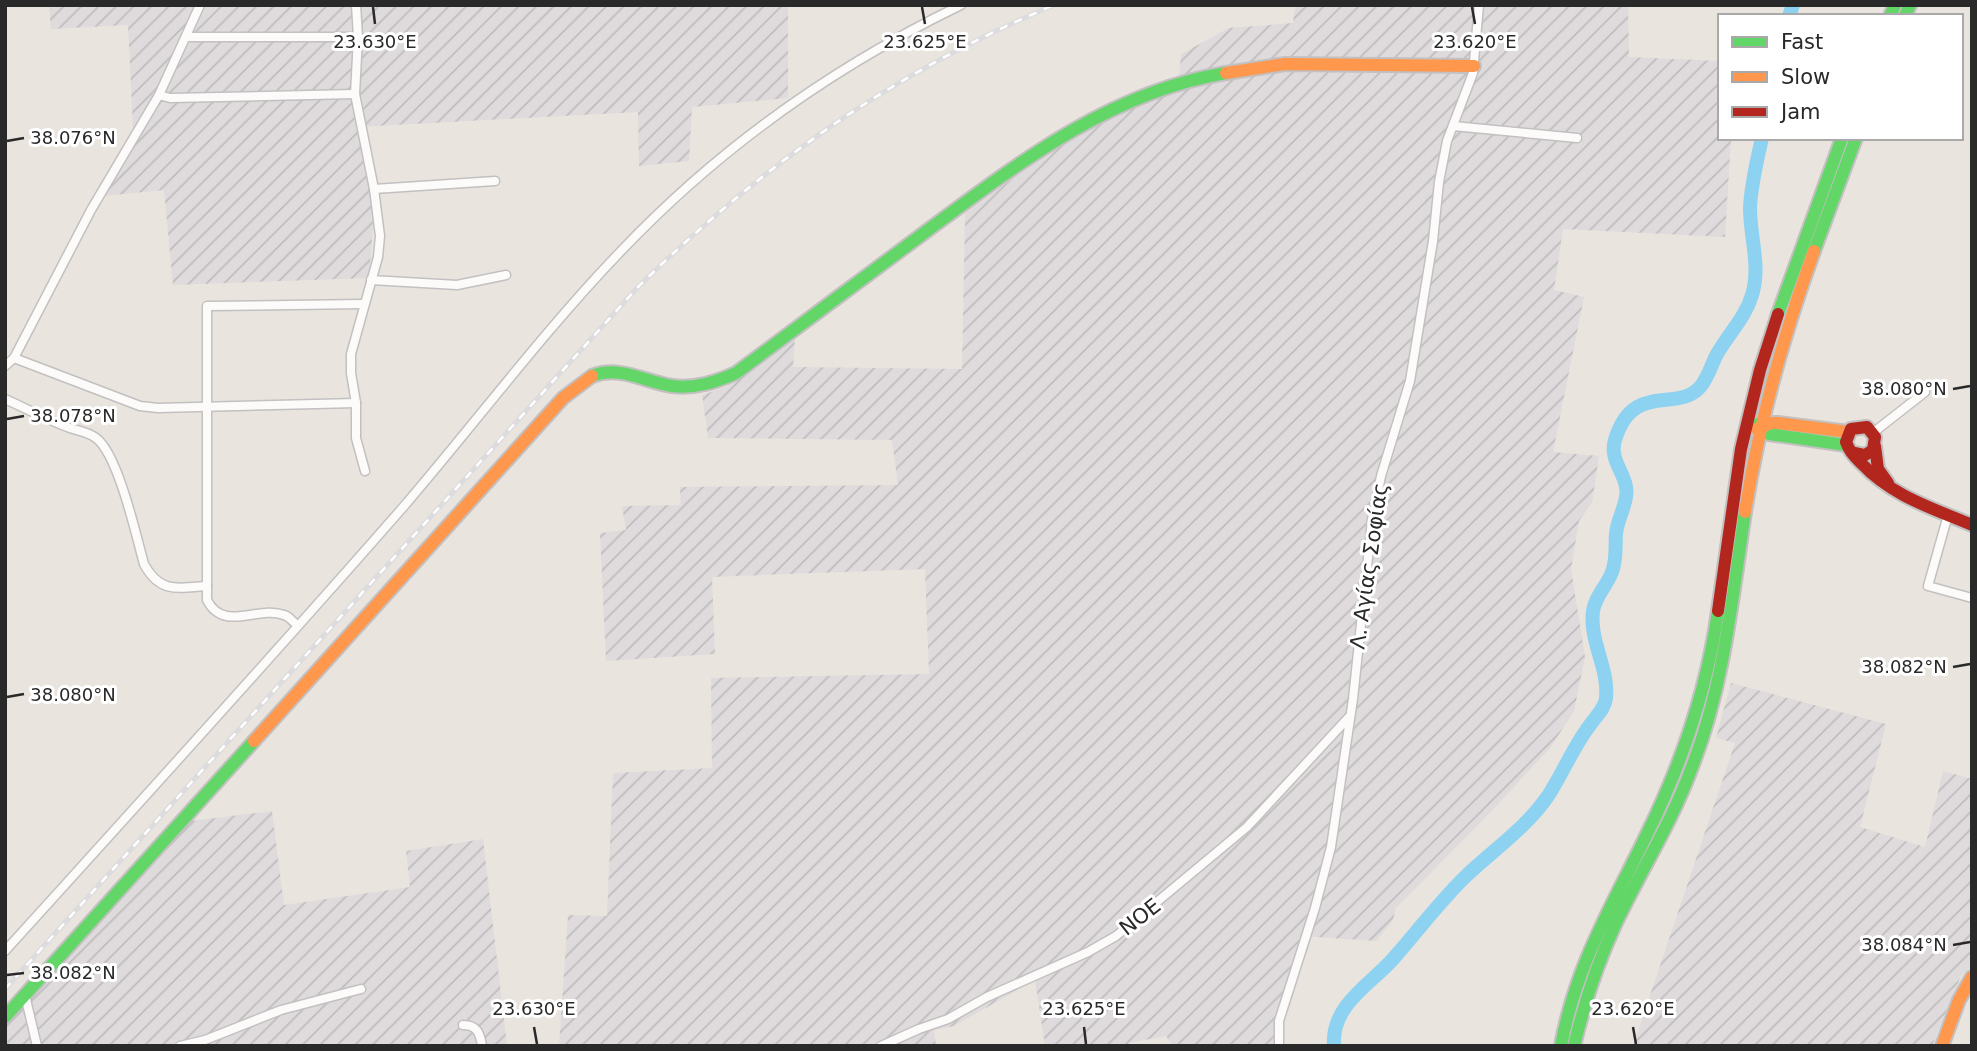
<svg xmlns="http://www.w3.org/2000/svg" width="1977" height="1051" font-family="'DejaVu Sans',sans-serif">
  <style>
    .industrial { fill: url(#industrial-furrows) }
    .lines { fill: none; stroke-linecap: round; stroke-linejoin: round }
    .river { stroke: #8dd2f0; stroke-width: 14 }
    .street-casing { stroke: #c2c0c0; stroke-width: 11 }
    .fast-casing { stroke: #c2c0c0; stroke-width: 16 }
    .slow-casing { stroke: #c2c0c0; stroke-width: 16 }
    .jam-casing { stroke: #c2c0c0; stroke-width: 16 }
    .street { stroke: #fcfbfa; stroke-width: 8 }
    .fast { stroke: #63d668; stroke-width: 12 }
    .slow { stroke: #ff974d; stroke-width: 12 }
    .jam { stroke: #b3261e; stroke-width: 12 }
    .rail-casing { stroke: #dcdcde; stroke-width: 5 }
    .rail { stroke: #fff; stroke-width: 2.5; stroke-dasharray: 8; stroke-linecap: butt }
    .ticks { fill: none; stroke: #292929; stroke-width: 2.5 }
    .labels { text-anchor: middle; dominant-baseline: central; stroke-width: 6; stroke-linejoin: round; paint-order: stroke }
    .street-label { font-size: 21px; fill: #292929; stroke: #fff }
    .ticks-label { font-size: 18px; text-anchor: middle; fill: #292929; stroke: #fff; stroke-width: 6; stroke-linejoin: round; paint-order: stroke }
  </style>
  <defs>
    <pattern id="industrial-furrows" width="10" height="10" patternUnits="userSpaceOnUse" patternTransform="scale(1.75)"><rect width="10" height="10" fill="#dfdbdd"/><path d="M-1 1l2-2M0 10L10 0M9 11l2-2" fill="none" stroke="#bfbcbe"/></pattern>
  </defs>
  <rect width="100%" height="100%" fill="#e9e4de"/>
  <g class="industrial">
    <polygon points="49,5 788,5 788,98 692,107 689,161 639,166 638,112 356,127 370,176 373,226 369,278 173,285 164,190 102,196 144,129 133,128 128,25 51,29"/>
    <polygon points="1295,5 1628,5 1629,57 1720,61 1720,138 1731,138 1725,237 1563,229 1554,290 1584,297 1553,452 1599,456 1592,503 1579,521 1571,569 1585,657 1574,711 1550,748 1486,817 1396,908 1393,920 1376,941 1302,936 1276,1020 1276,1046 1173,1046 1166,1036 1129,1043 1129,1046 1045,1046 1035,980 954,1026 934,1030 936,1046 559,1046 568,915 607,916 613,773 712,768 711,678 929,674 925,569 712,577 715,654 606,661 600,533 626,530 622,506 681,505 680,487 898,485 892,440 708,438 702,395 726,387 795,338 793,367 962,369 965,213 1083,128 1128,108 1178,90 1181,54 1229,28 1293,23"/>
    <polygon points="1731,683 1886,724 1860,827 1925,847 1943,771 1972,779 1972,965 1961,976 1932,1046 1633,1046 1735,743 1716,738"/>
    <polygon points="272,811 284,905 410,887 406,851 483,839 507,1046 5,1046 5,1026 191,821"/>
  </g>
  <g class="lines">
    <g class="river">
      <polyline points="1789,16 1793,5"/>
      <path d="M1334 1046C1331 1005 1370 985 1393 959 1418 931 1439 902 1466 876 1493 850 1526 828 1548 796 1563 773 1573 747 1590 725 1596 716 1605 709 1606 698 1609 668 1589 641 1593 611 1595 596 1607 586 1612 572 1617 559 1615 547 1616 534 1617 521 1624 510 1626 497 1630 477 1608 461 1615 440 1633 380 1678 414 1701 386 1708 377 1711 366 1716 356 1727 335 1745 319 1752 295 1761 266 1750 238 1750 208 1751 184 1757 161 1762 138"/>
    </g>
    <defs>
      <g id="street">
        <polyline points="356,5 358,37 355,94 374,189 380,236 378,257 351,354 351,373 356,403 356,438 365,471"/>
        <polyline points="187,37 358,37"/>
        <polyline points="159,95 170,98 355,94"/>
        <polyline points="1453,126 1577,138"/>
        <polyline points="374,189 495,181"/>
        <polyline points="371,280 457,285 506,275"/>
        <polyline points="14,358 140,406 158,408 356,403"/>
        <polyline points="5,366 14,358 91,210 159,95 200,5"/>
        <path d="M5 399C27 409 48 420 70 428 79 431 88 432 96 438 118 454 136 535 144 564 160 594 178 588 207 586"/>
        <polyline points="1874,432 1925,392"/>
        <polyline points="1948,515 1928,586 1972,598"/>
        <path d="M297 625C293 622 289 616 284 615 258 605 224 633 207 600V306L364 304"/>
        <path d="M5 951C139 803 274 655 405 505 477 421 544 331 621 251 718 149 835 66 961 5"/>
        <polyline points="25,995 37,1046"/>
        <path d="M463 1025C477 1025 480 1033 482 1046"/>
        <polyline points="180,1046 205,1040 281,1010 361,989"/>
        <polyline points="881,1046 919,1029 948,1019 987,997 1088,952 1116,936 1247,827 1349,717"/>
        <polyline points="1279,1046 1279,1021 1315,908 1331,847 1353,699 1372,520 1381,476 1410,381 1433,241 1439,182 1447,141 1473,73 1479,5"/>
      </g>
      <g id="fast">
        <polyline points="1890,16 1895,5"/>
        <polyline points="1905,16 1910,5"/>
        <polyline points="1814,251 1856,138"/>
        <polyline points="1778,314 1842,138"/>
        <path d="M592 376C620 365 645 382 672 386 695 389 716 382 736 373 799 326 861 280 924 233 1016 165 1109 92 1226 73"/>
        <polyline points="1758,424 1769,434 1846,445"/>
        <polyline points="5,1017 254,741"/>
        <path d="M1561 1046C1576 964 1612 907 1647 834 1682 763 1707 690 1718 611"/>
        <path d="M1574 1046C1584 1004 1597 964 1615 925 1640 872 1672 822 1692 767 1724 685 1732 599 1745 512"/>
      </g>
      <g id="slow">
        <polyline points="1226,73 1285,64 1474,66"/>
        <polyline points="1757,429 1771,423 1778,423 1848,432"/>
        <path d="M1745 512C1759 423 1783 336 1814 251"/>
        <polyline points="254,741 563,398 592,376"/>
        <polyline points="1942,1046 1959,1000 1972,977"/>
      </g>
      <g id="jam">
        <polyline points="1875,446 1878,469 1888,483"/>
        <path d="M1851 452 1865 455 1873 450 1875 437 1867 427 1851 429 1846 442C1849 451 1855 457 1862 464 1892 496 1932 508 1972 525"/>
        <polyline points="1718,611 1741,449 1760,370 1778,314"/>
      </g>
    </defs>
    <use href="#street" class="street-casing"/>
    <use href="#fast" class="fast-casing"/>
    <use href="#slow" class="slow-casing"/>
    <use href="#jam" class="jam-casing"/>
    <use href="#street" class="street"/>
    <use href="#fast" class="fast"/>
    <use href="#slow" class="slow"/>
    <use href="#jam" class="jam"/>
    <defs>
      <path id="rail" d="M5 989 637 288C762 165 892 73 1054 5"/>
    </defs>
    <use href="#rail" class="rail-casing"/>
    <use href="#rail" class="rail"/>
  </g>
  <path class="ticks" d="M373 7 375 24M922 7 925 24M1472 7 1475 24M7 141 24 138M1953 389 1970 386M7 419 24 416M1953 667 1970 664M7 697 24 694M1953 945 1970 942M7 975 24 973M534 1027 537 1044M1084 1027 1086 1044M1633 1027 1636 1044"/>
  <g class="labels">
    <g class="street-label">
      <text transform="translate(1369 566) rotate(-82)">Λ. Αγίας Σοφίας</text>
      <text transform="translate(1140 917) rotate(-38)">NOE</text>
    </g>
  </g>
  <g class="ticks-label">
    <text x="375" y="48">23.630°E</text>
    <text x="925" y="48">23.625°E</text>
    <text x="1475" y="48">23.620°E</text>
    <text x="73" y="144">38.076°N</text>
    <text x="1904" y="395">38.080°N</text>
    <text x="73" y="422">38.078°N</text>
    <text x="1904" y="673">38.082°N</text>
    <text x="73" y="701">38.080°N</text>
    <text x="1904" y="951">38.084°N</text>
    <text x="73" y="979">38.082°N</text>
    <text x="534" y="1015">23.630°E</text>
    <text x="1084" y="1015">23.625°E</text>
    <text x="1633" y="1015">23.620°E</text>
  </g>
  <rect width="1977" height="1051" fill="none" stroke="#292929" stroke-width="14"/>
  <rect x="1718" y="14" width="245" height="126" fill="#ffffff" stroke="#a9a9a9" stroke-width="2"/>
  <rect x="1732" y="37" width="35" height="10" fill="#63d668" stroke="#a9a9a9" stroke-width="2"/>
  <text x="1781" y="49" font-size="21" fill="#292929">Fast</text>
  <rect x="1732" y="72" width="35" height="10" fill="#ff974d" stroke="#a9a9a9" stroke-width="2"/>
  <text x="1781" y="84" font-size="21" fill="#292929">Slow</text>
  <rect x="1732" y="107" width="35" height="10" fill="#b3261e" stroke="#a9a9a9" stroke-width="2"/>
  <text x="1781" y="119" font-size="21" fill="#292929">Jam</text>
</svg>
